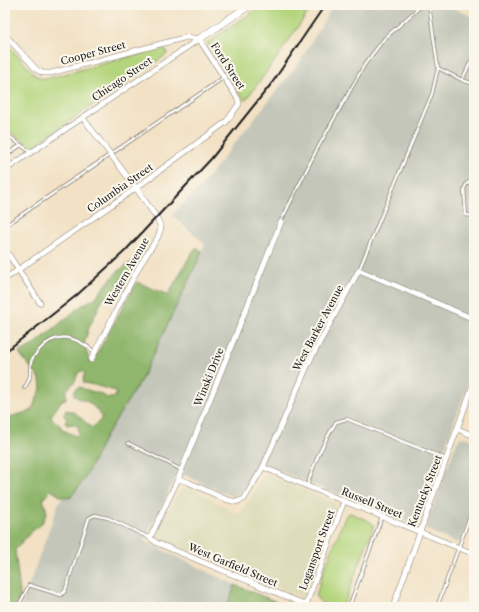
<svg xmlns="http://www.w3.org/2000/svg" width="479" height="612" font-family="'Libre Caslon Text',serif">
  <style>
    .built { fill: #deddbb }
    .industrial { fill: #c3c6b9 }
    .green { fill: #b4d57d; stroke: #68784c }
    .forest { fill: #8fb66c; stroke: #566944; fill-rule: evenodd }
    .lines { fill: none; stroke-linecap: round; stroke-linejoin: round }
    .service-casing { stroke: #877e70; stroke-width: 4 }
    .minor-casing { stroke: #877e70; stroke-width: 6 }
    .tertiary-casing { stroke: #877e70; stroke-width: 8 }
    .service { stroke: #fff; stroke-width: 2.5 }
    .minor { stroke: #fff; stroke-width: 5 }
    .tertiary { stroke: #fff; stroke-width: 7 }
    .rail { stroke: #1c1c1c; stroke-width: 2 }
    .labels { text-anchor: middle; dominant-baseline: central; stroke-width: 4; stroke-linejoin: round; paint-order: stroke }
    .street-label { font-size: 10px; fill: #1c1c1c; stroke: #fbf7ec }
  </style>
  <rect width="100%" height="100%" fill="#fbf7ec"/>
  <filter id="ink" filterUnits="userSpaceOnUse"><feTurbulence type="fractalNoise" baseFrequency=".025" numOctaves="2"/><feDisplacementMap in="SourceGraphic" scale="8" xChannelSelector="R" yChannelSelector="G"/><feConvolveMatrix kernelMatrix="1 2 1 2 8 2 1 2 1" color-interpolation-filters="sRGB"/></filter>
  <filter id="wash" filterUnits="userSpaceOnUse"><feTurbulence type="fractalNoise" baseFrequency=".012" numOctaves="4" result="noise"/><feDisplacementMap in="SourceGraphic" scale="16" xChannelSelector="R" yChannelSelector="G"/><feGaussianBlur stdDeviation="0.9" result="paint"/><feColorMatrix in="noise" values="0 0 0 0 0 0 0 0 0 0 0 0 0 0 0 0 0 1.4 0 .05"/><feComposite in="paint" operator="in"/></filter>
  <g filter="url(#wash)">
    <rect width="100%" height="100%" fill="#f2e1c4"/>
    <polygon class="built" points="265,475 270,476 334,502 336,506 337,512 307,592 304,597 297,595 157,537 157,533 178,493 184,488 193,489 239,515"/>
    <g class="industrial">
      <polygon points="333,5 445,5 474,17 474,366 417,526 260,463 244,489 233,497 185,475 176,477 144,541 235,585 227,607 21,607 59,502 87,468 205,244 172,215 200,187 301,60"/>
      <polygon points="465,437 474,440 474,505 461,542 458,541 456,543 425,529 457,442 460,438"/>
    </g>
    <g class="green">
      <polygon points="263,5 313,5 276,59 245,101 207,43"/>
      <polygon points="5,42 35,75 40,78 46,79 162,48 166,50 167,53 166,55 32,147 5,128"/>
      <path d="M350 513 371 522 374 525 343 607C331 607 322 607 316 596L324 569 346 515Z"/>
    </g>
    <g class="forest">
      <path d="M196 248 202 251 199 259 141 380 105 437 84 480 70 498 60 496 51 490 43 499 47 512 42 523 30 533 15 550 20 593V599L15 607H5V418L31 411 41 389 40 379 19 353 35 344 81 306 95 298 117 272 134 260 137 263 135 268 127 276 119 291 103 298 88 330 84 345 90 362 94 359 137 282 168 295 191 254ZM81 371 85 372 83 379 84 383 94 385 115 391 116 395 113 398H107C98 390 90 393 80 387 75 389 74 391 74 395 78 399 82 399 86 401 92 404 99 412 102 418L92 428 74 412 66 410 64 416 67 419 65 423 67 425 72 424 78 426 79 433 76 436 63 430 59 424 52 419 51 416 62 400 66 399V391L75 381 78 373Z"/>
      <polygon points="235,585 289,607 227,607"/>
    </g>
  </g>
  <g filter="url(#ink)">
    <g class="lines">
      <defs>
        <g id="service">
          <polyline points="429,5 438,68 462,80 474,84"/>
          <polyline points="462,80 472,59 474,56"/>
          <polyline points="5,133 30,152"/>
          <polyline points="5,156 21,145"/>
          <polyline points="474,181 467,183 464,189 466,215 474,216"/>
          <polyline points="281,221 316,151 365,64 384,39 422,5"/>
          <polyline points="5,226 223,78"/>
          <polyline points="359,270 432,94 438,68"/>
          <path d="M24 388C34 374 28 375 31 362 32 357 37 353 40 349 58 330 76 337 95 352"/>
          <polyline points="128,443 182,470"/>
          <path d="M307 486C314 462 323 443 336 422L347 419 446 459"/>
          <polyline points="18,607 29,585 61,595 65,591 89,518 95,515 108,518 150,538"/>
          <polyline points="349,607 382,517"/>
          <polyline points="437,607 474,505"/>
        </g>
        <g id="minor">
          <polyline points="5,35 37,70 43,73 51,73 187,37 199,39"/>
          <polyline points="83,118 136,188 157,218 161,228 158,237 140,265 120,303 91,360"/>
          <polyline points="5,170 199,39"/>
          <polyline points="281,222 178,479 150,538 157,543 311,607"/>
          <polyline points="5,249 40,303"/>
          <polyline points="5,279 136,188 226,122 239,104 238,99 199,39"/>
          <polyline points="458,429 474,436"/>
          <polyline points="263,467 307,486 474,554"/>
          <polyline points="178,479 188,482 225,499 236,502 244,499 263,467 310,360 359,270 474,319"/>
          <polyline points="306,605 344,501"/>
          <polyline points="393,607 474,382"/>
        </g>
        <polyline id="tertiary" points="199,39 250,5"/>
      </defs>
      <use href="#service" class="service-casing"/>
      <use href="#minor" class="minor-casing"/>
      <use href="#tertiary" class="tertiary-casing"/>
      <use href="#service" class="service"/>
      <use href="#minor" class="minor"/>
      <use href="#tertiary" class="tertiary"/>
      <polyline class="rail" points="5,352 77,295 124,252 211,159 272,83 325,5"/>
    </g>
  </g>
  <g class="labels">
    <g class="street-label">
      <text transform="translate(93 53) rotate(-15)">Cooper Street</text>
      <text transform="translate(228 66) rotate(57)">Ford Street</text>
      <text transform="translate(122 79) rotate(-34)">Chicago Street</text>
      <text transform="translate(120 188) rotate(-35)">Columbia Street</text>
      <text transform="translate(127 272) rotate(-60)">Western Avenue</text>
      <text transform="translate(318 328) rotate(-62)">West Barker Avenue</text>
      <text transform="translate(209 377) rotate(-68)">Winski Drive</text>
      <text transform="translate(425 491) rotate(-69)">Kentucky Street</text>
      <text transform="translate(372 503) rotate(22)">Russell Street</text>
      <text transform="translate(317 550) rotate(-70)">Logansport Street</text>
      <text transform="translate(233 565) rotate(23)">West Garfield Street</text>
    </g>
  </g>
  <rect width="479" height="612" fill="none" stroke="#fbf7ec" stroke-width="20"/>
</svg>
